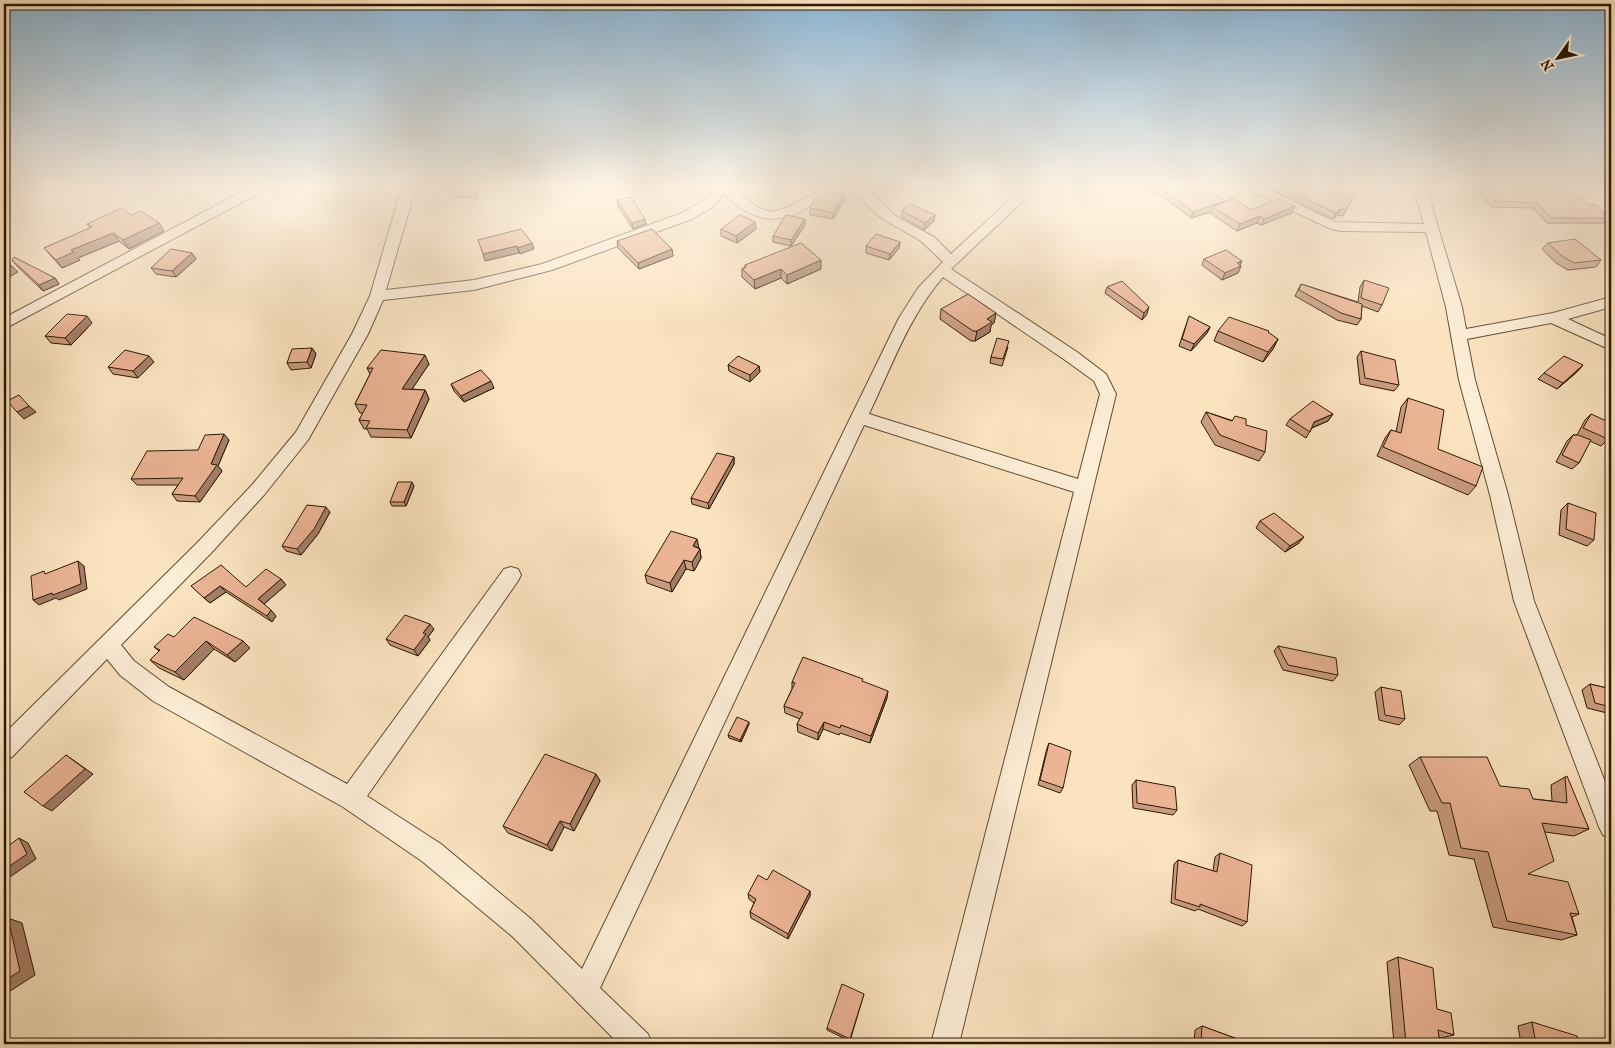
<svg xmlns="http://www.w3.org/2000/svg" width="1615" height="1048" font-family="'IM FELL French Canon',serif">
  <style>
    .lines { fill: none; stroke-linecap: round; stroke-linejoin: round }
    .minor-casing { stroke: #604c32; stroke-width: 2 }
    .minor { fill: #fcedd6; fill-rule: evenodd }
    .wall { fill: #ca9b80; stroke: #2c1a03 }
    .shaded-wall { fill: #a47e68; stroke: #2c1a03 }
    .building { fill: #ebb495; stroke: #2c1a03 }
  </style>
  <rect width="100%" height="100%" fill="#fbe3c0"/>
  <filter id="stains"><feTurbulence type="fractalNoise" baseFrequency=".004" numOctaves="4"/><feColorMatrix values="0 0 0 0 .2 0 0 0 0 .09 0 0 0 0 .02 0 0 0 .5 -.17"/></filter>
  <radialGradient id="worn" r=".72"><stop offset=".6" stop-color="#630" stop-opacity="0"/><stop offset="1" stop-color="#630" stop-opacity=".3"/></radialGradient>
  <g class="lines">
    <defs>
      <g id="minor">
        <polygon points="251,187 267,187 265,190 4,329 4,318"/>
        <path d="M408 187H421L412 200 386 290 474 280 542 264 682 213 703 201 717 187H731L757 207 771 212 789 207 826 187H855L862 188 874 195 897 217 934 237 951 254 1024 187H1038L951 269 1077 352 1106 374 1116 394 959 1044H931L1074 492 864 425 600 988 648 1034 652 1044H619L513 937 423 862 343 807 153 701 120 675 107 659 12 757 4 760V734L198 542 252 485 296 432 352 334 370 296 398 200ZM836 192 848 193 859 197 881 218 921 241 943 262 918 288 899 318 582 969 531 919 441 844 367 796 518 581 521 575 518 569 511 567 504 569 347 784 169 687 134 661 121 645 212 552 264 495 308 440 368 334 383 300 474 290 552 270 692 219 713 207 724 194C752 221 775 227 809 207 818 202 826 195 836 192ZM943 277 1065 360 1094 381 1100 394 1078 479 869 414C891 368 909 316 943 277Z"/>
        <polygon points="1246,187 1262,187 1335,222 1424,224 1413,187 1426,187 1462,307 1466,329 1553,313 1611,297 1611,307 1568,319 1611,339 1611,350 1551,323 1467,339 1475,380 1508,495 1534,601 1611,797 1611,839 1603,835 1599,827 1514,601 1490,495 1459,380 1446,307 1426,232 1341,231 1331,229 1248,190"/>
      </g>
    </defs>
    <use href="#minor" class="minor-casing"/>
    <use href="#minor" class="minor"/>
  </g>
  <g class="wall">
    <polygon points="456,187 481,187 475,198 456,197 454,190"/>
    <polygon points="1147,187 1199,187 1225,201 1251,210 1292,213 1261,225 1257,223 1237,231 1210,213 1211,212 1191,218 1166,199 1146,189"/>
    <polygon points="1270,187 1307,187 1309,188 1358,187 1343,216 1338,215 1333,219 1269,188"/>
    <polygon points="1480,187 1551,187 1589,205 1608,218 1603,223 1547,223 1533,208 1491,207 1481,194"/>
    <polygon points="617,200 645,219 646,224 633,229 618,206"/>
    <polygon points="844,200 833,219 810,215 810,208"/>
    <polygon points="902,211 935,215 934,221 924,230 902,217"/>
    <polygon points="132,215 159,223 164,231 129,249 119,241 78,258 80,260 62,268 51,256 44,248 90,228 87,224"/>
    <polygon points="805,225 791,246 773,242 773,236"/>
    <polygon points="721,229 756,229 737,243 721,236"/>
    <polygon points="617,241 672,249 673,256 639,269 618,248"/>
    <polygon points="900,242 899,248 889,260 866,253 866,246"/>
    <polygon points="1548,243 1601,260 1596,267 1568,270 1556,263 1542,249"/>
    <polygon points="192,253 196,259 176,277 156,274 151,268"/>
    <polygon points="1204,259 1242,261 1240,266 1241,266 1238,273 1222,280 1202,265"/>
    <polygon points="12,260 55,278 59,284 43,291 17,266"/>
    <polygon points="745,265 821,269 787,284 781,278 755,289 742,277 742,269 745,267"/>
    <polygon points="1364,280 1382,305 1378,312 1362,306 1361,319 1357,325 1337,320 1295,296 1301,284 1358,302 1360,287"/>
    <polygon points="1107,287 1147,314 1142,320 1105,293"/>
    <polygon points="941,309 996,313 994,323 991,325 990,332 975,341 971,341 940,319"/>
    <polygon points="1189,316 1210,327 1207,333 1191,351 1179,346"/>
    <polygon points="92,323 71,345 51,343 45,336"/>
    <polygon points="1218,331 1278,339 1273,349 1263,362 1214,341"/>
    <polygon points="1008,347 1002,366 990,363 991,357"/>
    <polygon points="312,348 316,354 311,368 291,370 287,363"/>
    <polygon points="1361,351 1399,385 1394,391 1360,384 1357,357"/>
    <polygon points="154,362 138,378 113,374 108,367"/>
    <polygon points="429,364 412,389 425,390 429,399 411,438 371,437 367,429 364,429 359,420 363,413 360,413 355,404 370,374 367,368"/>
    <polygon points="728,365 759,366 760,372 750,382 729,371"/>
    <polygon points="1583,365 1577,372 1557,389 1538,379 1544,373"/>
    <polygon points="451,384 494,388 464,402 454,391"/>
    <polygon points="1408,398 1438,449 1476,486 1468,495 1377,456 1385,438 1391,430 1396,432 1401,407"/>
    <polygon points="1206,412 1246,425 1265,452 1259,461 1215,445 1201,422"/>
    <polygon points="1333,414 1328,421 1312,428 1306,438 1286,425 1290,419"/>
    <polygon points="1591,414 1608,439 1601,446 1590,441 1579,463 1572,469 1556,462 1567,441 1573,435 1577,435 1585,420"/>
    <polygon points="229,440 218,466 222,471 200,502 177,501 172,494 178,485 137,485 131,479 198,450"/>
    <polygon points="734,457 734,464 709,509 692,504 691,498"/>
    <polygon points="414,486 406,506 392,506 390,502"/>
    <polygon points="1568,503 1594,540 1587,546 1559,535 1561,510"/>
    <polygon points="330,512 318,534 301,555 286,551 282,546"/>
    <polygon points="1260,521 1299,543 1285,552 1256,528"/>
    <polygon points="699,548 700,549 701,558 694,571 686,569 672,592 647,583 645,575"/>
    <polygon points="281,579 286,585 264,604 276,616 272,622 226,592 210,603 191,586 246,587"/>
    <polygon points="434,629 428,637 430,640 418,656 390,645 386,639"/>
    <polygon points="174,637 243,641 250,648 235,662 214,649 184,680 159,668 150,660 159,651 154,647"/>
    <polygon points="1278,646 1338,675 1333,681 1283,670 1274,651"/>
    <polygon points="792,682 863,682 887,698 870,743 840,733 839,735 823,729 818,740 798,732 797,724 800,719 785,713 784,706 792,689"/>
    <polygon points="1590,684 1611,689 1611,716 1611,714 1587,708 1582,690"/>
    <polygon points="1381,687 1405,719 1399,725 1379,720 1375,692"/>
    <polygon points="749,724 741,742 729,738 728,735"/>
    <polygon points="1049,743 1063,788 1060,793 1038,785 1047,748"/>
    <polygon points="1420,757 1500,786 1533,799 1552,801 1551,785 1565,777 1589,829 1574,836 1545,832 1528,874 1579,914 1572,917 1577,935 1561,940 1493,927 1474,859 1449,855 1437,811 1430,811 1409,765"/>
    <polygon points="596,774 600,781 574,831 564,827 552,851 508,833 503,826"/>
    <polygon points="1136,780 1177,810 1173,815 1133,808 1132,785"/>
    <polygon points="1220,853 1247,922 1242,926 1198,909 1195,911 1171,903 1174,864 1178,860 1213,871 1215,857"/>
    <polygon points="767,880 810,891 810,896 788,939 751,918 750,912 754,903 749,899 748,894"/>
    <polygon points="1398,957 1437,1009 1454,1035 1441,1038 1439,1037 1440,1044 1394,1044 1387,962"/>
    <polygon points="864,994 850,1041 827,1030 827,1028"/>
    <polygon points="1532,1022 1579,1044 1521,1044 1518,1026"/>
    <polygon points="1202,1026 1251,1044 1194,1044 1195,1030"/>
  </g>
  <g class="shaded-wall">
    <polygon points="476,187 481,187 475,198 473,191"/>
    <polygon points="844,194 844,200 833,219 833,213"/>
    <polygon points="1225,201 1213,207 1211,212 1191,218 1193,212"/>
    <polygon points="1295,206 1292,213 1261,225 1264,219"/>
    <polygon points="1341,209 1338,215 1333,219 1336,213"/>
    <polygon points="935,215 934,221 924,230 925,223"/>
    <polygon points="1260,216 1257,223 1237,231 1240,224"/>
    <polygon points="645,219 646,224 633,229 632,223"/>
    <polygon points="805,219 805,225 791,246 791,240"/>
    <polygon points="755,222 756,229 737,243 736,236"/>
    <polygon points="159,223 164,231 129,249 123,240"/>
    <polygon points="113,233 119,241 78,258 80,260 62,268 56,260 71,250"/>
    <polygon points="900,242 899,248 889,260 890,254"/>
    <polygon points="532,243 534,249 520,254 518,248"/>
    <polygon points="517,246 519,253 485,261 483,254"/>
    <polygon points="672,249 673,256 639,269 638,263"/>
    <polygon points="192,253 196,259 176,277 172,271"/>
    <polygon points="821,260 821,269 787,284 787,275"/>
    <polygon points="1242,261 1239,267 1241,266 1238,273 1222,280 1225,273 1237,263"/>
    <polygon points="12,266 18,272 4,280 4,270"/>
    <polygon points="781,269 781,278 755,289 754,280"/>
    <polygon points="55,278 59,284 43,291 39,285"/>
    <polygon points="1149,307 1147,314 1142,320 1144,313"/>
    <polygon points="996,313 994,323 991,325 990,332 975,341 977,331 987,319"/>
    <polygon points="87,316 92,323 71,345 65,338"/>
    <polygon points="1210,327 1207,333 1191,351 1194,344"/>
    <polygon points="1278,339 1273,349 1263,362 1268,352"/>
    <polygon points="312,348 316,354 311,368 307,362"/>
    <polygon points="425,355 429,364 406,398 402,389"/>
    <polygon points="149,356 154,362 138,378 133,371"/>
    <polygon points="1583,365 1577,372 1557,389 1563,383"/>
    <polygon points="759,366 760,372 750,382 750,375"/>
    <polygon points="491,381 494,388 464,402 461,396"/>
    <polygon points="425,390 429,399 411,438 407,430"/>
    <polygon points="29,406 36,412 24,419 17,412"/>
    <polygon points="1333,414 1328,421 1309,429 1314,422"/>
    <polygon points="224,434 229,440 218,466 222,471 200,502 195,496 211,464"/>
    <polygon points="734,457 734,464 709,509 708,503"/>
    <polygon points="412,482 414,486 406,506 404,502"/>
    <polygon points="326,507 330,512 318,534 301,555 297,549"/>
    <polygon points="1304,537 1299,543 1285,552 1290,546"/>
    <polygon points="697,539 699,548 693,546"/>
    <polygon points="700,549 701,558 694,571 692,562"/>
    <polygon points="684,560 686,569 672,592 670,583"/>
    <polygon points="78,561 84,566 87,589 59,600 56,598 39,605 33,600"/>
    <polygon points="281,579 286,585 264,604 258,599"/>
    <polygon points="220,586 226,592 210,603 204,598"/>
    <polygon points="271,610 276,616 272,622 267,616"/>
    <polygon points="430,624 434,629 428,637 430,640 418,656 414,650 423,633"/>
    <polygon points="206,641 214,649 184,680 175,672"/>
    <polygon points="243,641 250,648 235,662 227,655"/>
    <polygon points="888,691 887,698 870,743 871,736"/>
    <polygon points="749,722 749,724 741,742 740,740"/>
    <polygon points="824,722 823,729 818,740 818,733"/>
    <polygon points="66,755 93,774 52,811 43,806"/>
    <polygon points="596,774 600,781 574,831 570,824"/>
    <polygon points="560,821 564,827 552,851 547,845"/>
    <polygon points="19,838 28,843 36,859 4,881 4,870"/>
    <polygon points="810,891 810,896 788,939 788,934"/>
    <polygon points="8,918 22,923 35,975 4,995 4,981"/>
  </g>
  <g class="building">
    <polygon points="456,187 476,187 473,191 454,190"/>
    <polygon points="1156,187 1199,187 1206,190 1209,190 1225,201 1193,212 1168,193"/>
    <polygon points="1281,187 1307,187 1309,188 1310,187 1358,187 1346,210 1341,209 1336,213"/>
    <polygon points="1484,187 1552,187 1571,188 1589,205 1596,205 1608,218 1551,218 1537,203 1495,201 1485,188"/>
    <polygon points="829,191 844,194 833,213 810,208 815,199"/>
    <polygon points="631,197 645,219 632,223 617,200"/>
    <polygon points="1233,198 1251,210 1279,199 1295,206 1264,219 1260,216 1240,224 1213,207"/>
    <polygon points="910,204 935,215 925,223 902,211"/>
    <polygon points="121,208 132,215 141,211 159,223 123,240 113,233 71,250 74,252 56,260 44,248 92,227 87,224"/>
    <polygon points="740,215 755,222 736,236 721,229"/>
    <polygon points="786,215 805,219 791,240 773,236"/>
    <polygon points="521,229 532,243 518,248 517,246 483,254 478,240"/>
    <polygon points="652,229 672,249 638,263 617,241"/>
    <polygon points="876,234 900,242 890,254 866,246"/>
    <polygon points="1575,239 1601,260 1574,263 1562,256 1548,243"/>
    <polygon points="801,243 821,260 787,275 781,269 754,280 742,269 746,267 745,265"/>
    <polygon points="171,249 192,253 172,271 151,268"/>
    <polygon points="1226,250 1242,261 1237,263 1241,266 1225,273 1204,259"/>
    <polygon points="14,257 55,278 39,285 12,260"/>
    <polygon points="4,261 12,266 4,270"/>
    <polygon points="1364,280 1389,288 1382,305 1361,298"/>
    <polygon points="1122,281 1149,307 1144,313 1107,287"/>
    <polygon points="1301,284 1362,304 1361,319 1341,313 1299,290"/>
    <polygon points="968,294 996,313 987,319 992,322 977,331 973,331 941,309"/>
    <polygon points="67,314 87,316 65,338 45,336"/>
    <polygon points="1189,316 1210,327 1194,344 1182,339"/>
    <polygon points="1229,317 1269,331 1268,332 1278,339 1268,352 1218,331"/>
    <polygon points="997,338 1009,341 1003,359 991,357"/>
    <polygon points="312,348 307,362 287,363 292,349"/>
    <polygon points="125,350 149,356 133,371 108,367"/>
    <polygon points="381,350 425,355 402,389 425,390 407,430 366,428 370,421 359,420 367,405 355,404 373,368 367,368"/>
    <polygon points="1361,351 1395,360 1399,385 1365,378"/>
    <polygon points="738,356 759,366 750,375 728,365"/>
    <polygon points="1564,356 1583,365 1563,383 1544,373"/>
    <polygon points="481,370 491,381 461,396 451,384"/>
    <polygon points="19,395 29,406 17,412 7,401"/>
    <polygon points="1408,398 1444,410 1438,449 1483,467 1476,486 1383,447 1391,430 1401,433"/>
    <polygon points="1313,401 1333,414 1314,422 1310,432 1290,419"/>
    <polygon points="1206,412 1232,421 1235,416 1246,419 1246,425 1267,431 1265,452 1220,435"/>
    <polygon points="1591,414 1611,423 1611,433 1608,439 1583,428"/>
    <polygon points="224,434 211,464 217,465 195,496 172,494 183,478 131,479 147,451 198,450 205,435"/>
    <polygon points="1573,435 1578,435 1591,440 1579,463 1562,455"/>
    <polygon points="717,453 734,457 708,503 691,498"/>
    <polygon points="398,482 412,482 404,502 390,502"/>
    <polygon points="1568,503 1596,513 1594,540 1566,529"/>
    <polygon points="307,505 326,507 314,529 297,549 282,546"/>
    <polygon points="1274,513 1304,537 1290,546 1260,521"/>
    <polygon points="671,531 697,539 693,546 700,549 692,562 684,560 670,583 645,575"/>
    <polygon points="78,561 81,584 53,595 52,593 33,600 31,576 44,571 45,574"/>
    <polygon points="221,565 246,587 266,569 281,579 258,599 271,610 267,616 220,586 204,598 191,586"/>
    <polygon points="405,615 430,624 423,633 426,634 414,650 386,639"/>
    <polygon points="194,617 243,641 227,655 206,641 175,672 150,660 160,650 154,647 168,634 174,637"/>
    <polygon points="1278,646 1336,658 1338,675 1288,665"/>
    <polygon points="803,657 863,679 862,681 888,691 871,736 841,725 840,728 824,722 818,733 797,724 803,713 784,706 795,683 792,682"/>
    <polygon points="1590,684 1611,689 1611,707 1595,703"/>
    <polygon points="1381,687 1401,691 1405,719 1385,715"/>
    <polygon points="737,717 749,722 740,740 728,735"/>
    <polygon points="1049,743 1071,751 1063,788 1040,780"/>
    <polygon points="545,754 596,774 570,824 560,821 547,845 503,826"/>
    <polygon points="66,755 85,769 43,806 24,792"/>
    <polygon points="1420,757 1487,757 1500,786 1529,789 1533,799 1567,803 1565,777 1567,776 1589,829 1542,823 1554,861 1528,874 1568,882 1579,914 1570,913 1577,935 1507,921 1488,852 1461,848 1450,803 1442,803"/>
    <polygon points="1136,780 1175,787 1177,810 1137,803"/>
    <polygon points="19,838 27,854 4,870 4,849"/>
    <polygon points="1220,853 1252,865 1247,922 1200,904 1200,907 1175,899 1178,860 1217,872"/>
    <polygon points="773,870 810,891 788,934 750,912 756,899 748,894 758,875 767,880"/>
    <polygon points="8,918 20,971 4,981 4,921"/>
    <polygon points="1398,957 1433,968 1437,1009 1451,1013 1454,1035 1438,1030 1440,1044 1406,1044"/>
    <polygon points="842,984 864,994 850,1039 827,1028"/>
    <polygon points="1532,1022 1577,1036 1579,1044 1536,1044"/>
    <polygon points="1202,1026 1251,1044 1201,1044"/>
  </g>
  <linearGradient id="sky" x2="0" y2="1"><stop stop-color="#8cb7d7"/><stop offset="0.56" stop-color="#fdf2e3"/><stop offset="1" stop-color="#fdf2e3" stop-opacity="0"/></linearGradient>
  <rect width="1615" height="333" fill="url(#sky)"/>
  <rect width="1615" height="1048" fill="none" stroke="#fbe3c0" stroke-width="20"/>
  <rect x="5" y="5" width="1605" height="1038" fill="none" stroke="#2c1a03" stroke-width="2.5"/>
  <rect x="10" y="10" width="1595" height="1028" fill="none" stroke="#2c1a03"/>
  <g transform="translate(1558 58) rotate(237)" stroke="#fcedd6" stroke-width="4" paint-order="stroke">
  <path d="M0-4L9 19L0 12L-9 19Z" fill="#2c1a03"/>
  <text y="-8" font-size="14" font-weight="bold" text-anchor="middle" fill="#2c1a03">N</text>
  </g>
  <rect width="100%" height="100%" filter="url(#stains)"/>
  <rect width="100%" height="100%" fill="url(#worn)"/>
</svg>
